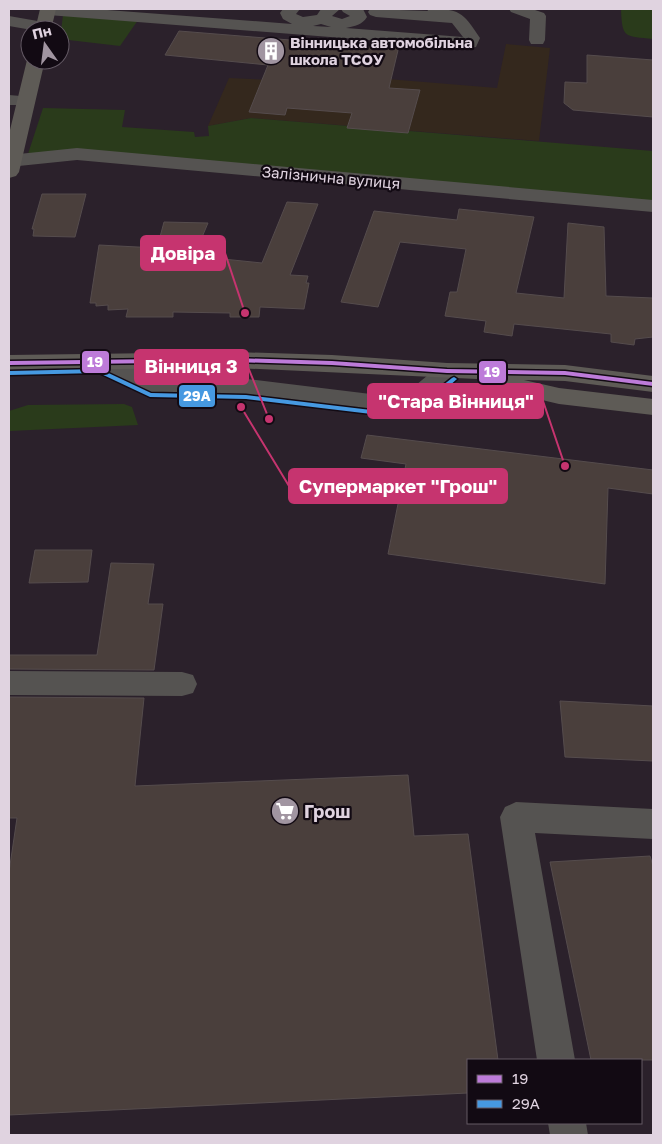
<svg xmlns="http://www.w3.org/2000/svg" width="662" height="1144" font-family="'Golos Text',sans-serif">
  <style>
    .industrial { fill: #34281d }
    .green { fill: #2a3b1b }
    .building { fill: #4a3f3c; stroke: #554c4d }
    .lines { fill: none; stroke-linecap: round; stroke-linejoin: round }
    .minor { fill: #555351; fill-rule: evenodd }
    .major { fill: #5e5b56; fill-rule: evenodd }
    .bus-1-casing { stroke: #120a13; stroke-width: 3 }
    .bus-2-casing { stroke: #120a13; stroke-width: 3 }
    .bus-1 { fill: #bd7bd9; fill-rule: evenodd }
    .bus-2 { fill: #4699e1; fill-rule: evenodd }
    .labels { text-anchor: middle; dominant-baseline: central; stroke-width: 4.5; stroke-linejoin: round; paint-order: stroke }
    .far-poi-label { font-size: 15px; font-weight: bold; fill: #e0d3e0; stroke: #120a13; text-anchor: start }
    .far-street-label { font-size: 15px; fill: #e0d3e0; stroke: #120a13 }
    .poi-label { font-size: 18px; font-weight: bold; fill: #e0d3e0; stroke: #120a13; text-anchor: start }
    .leader { fill: none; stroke: #c6346f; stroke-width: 2 }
    .callout-dot { fill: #c6346f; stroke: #120a13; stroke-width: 2 }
    .callout { fill: #c6346f; stroke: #c6346f; stroke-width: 2 }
    .callout-label { font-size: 19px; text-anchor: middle; font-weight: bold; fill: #fff }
    .line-badge { stroke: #120a13; stroke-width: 2 }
    .badge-label { font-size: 14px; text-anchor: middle; font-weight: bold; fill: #fff }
  </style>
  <rect width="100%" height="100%" fill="#2b212b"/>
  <polygon class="industrial" points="506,44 550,48 539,141 251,118 208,126 229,78 361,84 363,77 497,88"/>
  <g class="green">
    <path d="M621 9H653V39C625 36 622 39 621 9Z"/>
    <polygon points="63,15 138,20 120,46 60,39"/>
    <polygon points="43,108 125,110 122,127 194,132 195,137 209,136 208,126 251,118 653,151 653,206 77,154 26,160"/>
    <polygon points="124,404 132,407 138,425 10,431 9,437 9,411 28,405"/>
  </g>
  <g class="building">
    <polygon points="179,31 376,47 376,44 399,46 389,88 420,90 408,133 347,128 352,113 287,108 285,115 249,112 268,65 165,55"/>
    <polygon points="587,55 653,60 653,117 573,110 564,103 565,82 587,83"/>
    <polygon points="42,194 86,194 75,237 33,236 34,229 32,229"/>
    <polygon points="287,202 318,204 290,275 308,276 306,283 309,283 304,309 260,307 259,317 230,317 230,313 173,312 173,317 126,317 128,309 108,310 108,305 96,306 96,303 90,303 99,245 157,248 164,222 208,223 194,256 262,263"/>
    <polygon points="459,209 534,217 516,293 564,298 568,223 604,227 606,296 653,298 653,337 635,339 634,345 611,342 611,334 514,324 512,336 484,332 486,321 445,316 450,292 457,292 466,249 400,242 378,307 341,302 374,211 457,220"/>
    <polygon points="367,435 653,470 653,494 608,488 605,584 388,554 406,464 361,458"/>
    <polygon points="35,550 92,550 88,582 29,583"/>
    <polygon points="111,563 154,564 148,604 163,604 154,670 9,669 9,655 97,655"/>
    <polygon points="9,697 144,698 135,786 408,775 414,836 468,834 498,1060 468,1060 468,1093 9,1115 9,872 17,818 9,818"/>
    <polygon points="560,701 653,706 653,761 565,757"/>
    <polygon points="650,856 653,866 653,1060 591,1060 550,862"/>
  </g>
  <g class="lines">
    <g class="minor">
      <path d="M41 9H94L292 24 283 19 280 13 283 9H300L296 14 303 17 317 15 321 9H340L332 16 342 19 350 16 343 12 341 9H363L367 17C362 25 355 26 346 28L463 37 452 23 376 17 370 15 368 12 370 9 428 11 427 9C460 9 462 11 480 38L476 47 470 48 48 15 42 13ZM321 24 331 27 313 26Z"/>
      <polygon points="509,9 532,9 544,13 546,16 545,40 543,44 531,44 529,40 530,19 511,12"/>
      <polygon points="9,16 49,23 51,27 49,30 32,30 9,26"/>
      <polygon points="9,95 32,97 35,101 32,105 9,105"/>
      <polygon points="77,148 653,200 653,212 77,160 9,167 9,155"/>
      <polygon points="102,353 155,377 247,379 387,396 416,385 439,366 447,363 455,366 459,371 432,397 388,412 247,395 151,393 94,366 90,361 94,356"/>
      <polygon points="9,671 182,672 193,675 197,684 193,693 182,696 9,695"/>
      <polygon points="516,802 653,809 653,839 535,833 575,1060 537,1060 500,817 505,807"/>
      <polygon points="548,1123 586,1123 588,1135 550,1135"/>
    </g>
    <g class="major">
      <polygon points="40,9 56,9 51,30 35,30"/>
      <polygon points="30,56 30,60 45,60 19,172 16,176 9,178 9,134 27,60"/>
      <polygon points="235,352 332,355 447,363 565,365 653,376 653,392 565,381 524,380 559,388 653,399 653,415 559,404 500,390 496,384 499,380 235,368 9,370 9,355"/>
    </g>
    <defs>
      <polygon id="bus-1" points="235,358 332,361 447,369 565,371 653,382 653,386 565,375 447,373 332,365 235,362 9,365 9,361"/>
      <polygon id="bus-2" points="100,369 151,393 246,395 388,412 427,398 452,378 454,377 457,379 431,402 388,416 246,399 150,397 99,373 9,375 9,371"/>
    </defs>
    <use href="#bus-1" class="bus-1-casing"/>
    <use href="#bus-2" class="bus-2-casing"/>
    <use href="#bus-1" class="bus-1"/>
    <use href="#bus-2" class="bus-2"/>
  </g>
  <defs>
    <symbol id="building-disc" viewBox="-11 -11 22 22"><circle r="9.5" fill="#a195a1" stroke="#120a13"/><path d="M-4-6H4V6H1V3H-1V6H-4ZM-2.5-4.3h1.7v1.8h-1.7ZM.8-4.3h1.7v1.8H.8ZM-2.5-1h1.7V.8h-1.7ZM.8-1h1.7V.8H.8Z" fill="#fff"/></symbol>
    <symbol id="supermarket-disc" viewBox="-11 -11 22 22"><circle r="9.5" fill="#a195a1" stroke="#120a13"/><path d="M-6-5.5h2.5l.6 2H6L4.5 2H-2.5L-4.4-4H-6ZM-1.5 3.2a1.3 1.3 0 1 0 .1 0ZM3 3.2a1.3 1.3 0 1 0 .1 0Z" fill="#fff"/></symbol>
  </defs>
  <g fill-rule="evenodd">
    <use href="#building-disc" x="255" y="35" width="32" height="32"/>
    <use href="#supermarket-disc" x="269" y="795" width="32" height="32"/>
  </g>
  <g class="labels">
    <g class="far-poi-label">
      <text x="290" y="42">Вінницька автомобільна<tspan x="290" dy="17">школа ТСОУ</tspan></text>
    </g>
    <g class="far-street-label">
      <text transform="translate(331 177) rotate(5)">Залізнична вулиця</text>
    </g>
    <g class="poi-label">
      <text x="304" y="811">Грош</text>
    </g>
  </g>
  <path class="leader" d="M245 313L225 253M269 419L248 367M565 466L543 401M241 407L289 486"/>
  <g class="callout-dot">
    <circle cx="245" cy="313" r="5"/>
    <circle cx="269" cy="419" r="5"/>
    <circle cx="565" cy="466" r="5"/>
    <circle cx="241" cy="407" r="5"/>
  </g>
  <g class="callout">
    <rect x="141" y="236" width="84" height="34" rx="5"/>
    <rect x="135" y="350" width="113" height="34" rx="5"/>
    <rect x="368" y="384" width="175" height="34" rx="5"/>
    <rect x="289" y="469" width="218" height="34" rx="5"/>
  </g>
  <g class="callout-label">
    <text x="183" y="260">Довіра</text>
    <text x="191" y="373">Вінниця 3</text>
    <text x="456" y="408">"Стара Вінниця"</text>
    <text x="398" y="493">Супермаркет "Грош"</text>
  </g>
  <g class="line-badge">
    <rect x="81" y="350" width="29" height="24" rx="5" fill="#bd7bd9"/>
    <rect x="478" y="360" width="29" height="24" rx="5" fill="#bd7bd9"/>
    <rect x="178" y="384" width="38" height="24" rx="5" fill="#4699e1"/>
  </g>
  <g class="badge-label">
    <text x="95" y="367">19</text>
    <text x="492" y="377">19</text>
    <text x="197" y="401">29А</text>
  </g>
  <rect width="662" height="1144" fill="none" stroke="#e0d3e0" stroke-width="20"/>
  <rect x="467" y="1059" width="175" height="65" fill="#120a13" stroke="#645a65"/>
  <rect x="477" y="1075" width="25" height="8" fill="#bd7bd9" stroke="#645a65"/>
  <text x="512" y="1084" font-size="15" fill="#e0d3e0">19</text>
  <rect x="477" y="1100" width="25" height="8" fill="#4699e1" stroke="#645a65"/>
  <text x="512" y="1109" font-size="15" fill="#e0d3e0">29А</text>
  <g transform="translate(45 45) rotate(346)"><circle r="24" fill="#120a13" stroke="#645a65"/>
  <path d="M0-4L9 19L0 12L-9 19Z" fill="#a195a1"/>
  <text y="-8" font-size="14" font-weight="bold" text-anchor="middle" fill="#e0d3e0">Пн</text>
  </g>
</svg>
